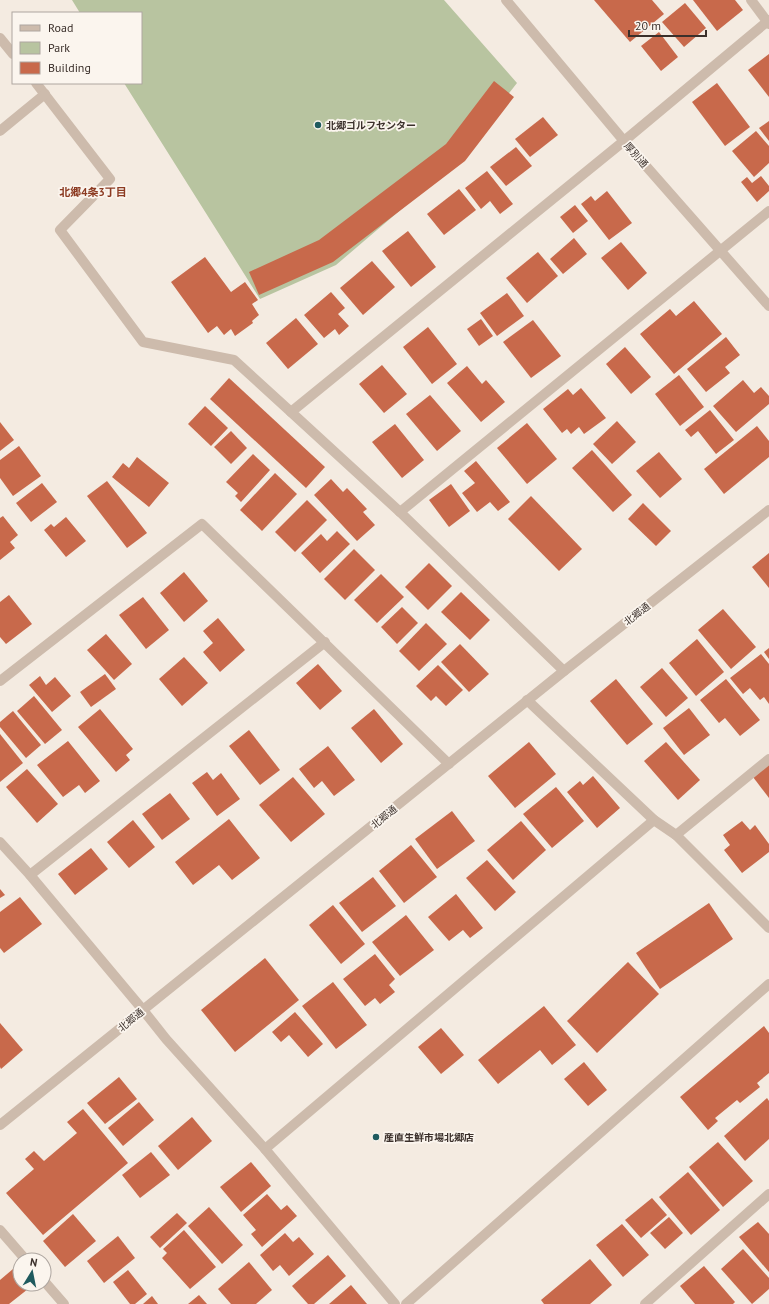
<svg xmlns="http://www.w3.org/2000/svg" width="769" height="1304" font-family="'PT Sans','Noto Sans JP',sans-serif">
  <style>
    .green { fill: #b8c4a0 }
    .building { fill: #c8694b }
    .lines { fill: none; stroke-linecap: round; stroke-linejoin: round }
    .service { stroke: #cdbbac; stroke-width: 10 }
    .minor { stroke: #cdbbac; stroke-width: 10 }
    .tertiary { stroke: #cdbbac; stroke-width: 10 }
    .poi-dot { fill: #1f5a5e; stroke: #fbf5ee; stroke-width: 1.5 }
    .labels { text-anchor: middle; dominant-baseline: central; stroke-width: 3.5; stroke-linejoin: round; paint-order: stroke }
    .poi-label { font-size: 10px; font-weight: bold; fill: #3b302b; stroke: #fbf5ee; text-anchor: start }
    .street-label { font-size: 10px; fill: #3b302b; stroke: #fbf5ee }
    .neighbourhood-label { font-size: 11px; font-weight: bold; fill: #8c3b22; stroke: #fbf5ee }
  </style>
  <rect width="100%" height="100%" fill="#f4ebe1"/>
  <polygon class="green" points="72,0 444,0 517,83 452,166 336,265 260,299 124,83 141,83 141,13 80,13"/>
  <g class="building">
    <polygon points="594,0 652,0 664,14 630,42"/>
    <polygon points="693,0 735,0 743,10 717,31"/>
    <polygon points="685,3 706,28 684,47 662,22"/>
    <polygon points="659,32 678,57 661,71 641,46"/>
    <polygon points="769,54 769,97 748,70"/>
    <polygon points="494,81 514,97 465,161 333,262 259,295 249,272 319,240 446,144"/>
    <polygon points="717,83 750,127 725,146 692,102"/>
    <polygon points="543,117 558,135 530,157 515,139"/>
    <polygon points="769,121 769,141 759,128"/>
    <polygon points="756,131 769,146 769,163 754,177 732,151"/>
    <polygon points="516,147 532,166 506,186 490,167"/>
    <polygon points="487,171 513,204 500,214 490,201 481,209 465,188"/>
    <polygon points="761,176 769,186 769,191 757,202 741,182 747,177 752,183"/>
    <polygon points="459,189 476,210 444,235 427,214"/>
    <polygon points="607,191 632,223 609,240 581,204 591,196 595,201"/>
    <polygon points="575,205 588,221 573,233 560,217"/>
    <polygon points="408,231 436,267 411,287 382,251"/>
    <polygon points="574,238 587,254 563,274 550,259"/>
    <polygon points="621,242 647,273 628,290 601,258"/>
    <polygon points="538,252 558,276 527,303 506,278"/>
    <polygon points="205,257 231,292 245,282 258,300 252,304 259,315 252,321 253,323 235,336 231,329 224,335 217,326 208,333 171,282"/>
    <polygon points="372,261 395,287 363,315 340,288"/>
    <polygon points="331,292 345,308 338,314 349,326 339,335 335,329 324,338 304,315"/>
    <polygon points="507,293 524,316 497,336 480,313"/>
    <polygon points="694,301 722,334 674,374 640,334 670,309 676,316"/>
    <polygon points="296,318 318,344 288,369 266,343"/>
    <polygon points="481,319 493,336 479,346 467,329"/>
    <polygon points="533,320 561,356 531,378 503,342"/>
    <polygon points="428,327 457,364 432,384 403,347"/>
    <polygon points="726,337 740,355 725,367 730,373 706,392 687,369"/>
    <polygon points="625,347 651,377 631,394 606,364"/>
    <polygon points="382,365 407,394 384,413 359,384"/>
    <polygon points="467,366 482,384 486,380 505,402 481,422 447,383"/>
    <polygon points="679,375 704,407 680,426 655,394"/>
    <polygon points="229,378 325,467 306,488 210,399"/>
    <polygon points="743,380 754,393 761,387 769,396 769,404 736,432 713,406"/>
    <polygon points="581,388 606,418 584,434 579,427 571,434 567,429 562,433 543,409 568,389 573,395"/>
    <polygon points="430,395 461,431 437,451 406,414"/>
    <polygon points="205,406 228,428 211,446 188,424"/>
    <polygon points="710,410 734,440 716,454 698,431 691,437 685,430"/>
    <polygon points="617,421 636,442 612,464 593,444"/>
    <polygon points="0,422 14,440 0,451"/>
    <polygon points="527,423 557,459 527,484 497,448"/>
    <polygon points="395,424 424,460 402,478 372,442"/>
    <polygon points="757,426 769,441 769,457 724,494 704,469"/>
    <polygon points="231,431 247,448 231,464 214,447"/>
    <polygon points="19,446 41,476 13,496 0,478 0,460"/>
    <polygon points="592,450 632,495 613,512 572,468"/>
    <polygon points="659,452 682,479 660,498 636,471"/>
    <polygon points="253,454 270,470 241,502 235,496 238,493 226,482"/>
    <polygon points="137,457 169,483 149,507 112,477 123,463 129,468"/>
    <polygon points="476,461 510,502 498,511 490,502 477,512 462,493 475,483 464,471"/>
    <polygon points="275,473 297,494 262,531 240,510"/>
    <polygon points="331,479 343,492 347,488 367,509 363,512 375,525 357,541 314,495"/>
    <polygon points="107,481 147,533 127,548 87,496"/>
    <polygon points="42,483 57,502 31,522 16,503"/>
    <polygon points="451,484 470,511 449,527 429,500"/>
    <polygon points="531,496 582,549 559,571 508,519"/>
    <polygon points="307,500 327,520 295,552 275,532"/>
    <polygon points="643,503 671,531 656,546 628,519"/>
    <polygon points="3,516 18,535 10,542 15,548 0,560 0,518"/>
    <polygon points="66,517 86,541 66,557 44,530 51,524 54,527"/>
    <polygon points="337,531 350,544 320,573 301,553 321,534 327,541"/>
    <polygon points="354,549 375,570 345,600 324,579"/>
    <polygon points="769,553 769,588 752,567"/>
    <polygon points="429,563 452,586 428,610 405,587"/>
    <polygon points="184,572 208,601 184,622 160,593"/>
    <polygon points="381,574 404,597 377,623 354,600"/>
    <polygon points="461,592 490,620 470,640 441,612"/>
    <polygon points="9,595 32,624 6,644 0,637 0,602"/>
    <polygon points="143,597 169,630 146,649 119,615"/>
    <polygon points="402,607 418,623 397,644 381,627"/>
    <polygon points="723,609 756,647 731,669 698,630"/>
    <polygon points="218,618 245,650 220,672 203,652 213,643 203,631"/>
    <polygon points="426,623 447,644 419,671 399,651"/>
    <polygon points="106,634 132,664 114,680 87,650"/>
    <polygon points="697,639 724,672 696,696 669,663"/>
    <polygon points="460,644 489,674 469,692 441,662"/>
    <polygon points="769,648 769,659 764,652"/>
    <polygon points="761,654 769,664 769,704 764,697 760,700 750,688 743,694 730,678"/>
    <polygon points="184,657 208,683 182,706 159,679"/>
    <polygon points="318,664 342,691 320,710 296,683"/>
    <polygon points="438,665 463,690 446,706 436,696 431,701 416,686"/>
    <polygon points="662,668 688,698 666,717 640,687"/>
    <polygon points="105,674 116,689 91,707 80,692"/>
    <polygon points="40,676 46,685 55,677 71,696 52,712 29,685"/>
    <polygon points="616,679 653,724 627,745 590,701"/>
    <polygon points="726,679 760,720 740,736 725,718 719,723 700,700"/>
    <polygon points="34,696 62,730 45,744 17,711"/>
    <polygon points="689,708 710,735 684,755 663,728"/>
    <polygon points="100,709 133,749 126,755 130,760 116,772 78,727"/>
    <polygon points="374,709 403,744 381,763 351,728"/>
    <polygon points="13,711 41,745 26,758 0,727 0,722"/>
    <polygon points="249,730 280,770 260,785 229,746"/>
    <polygon points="0,734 23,763 0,782"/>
    <polygon points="68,741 100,781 85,793 79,785 63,797 37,765"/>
    <polygon points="529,742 556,774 515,808 488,776"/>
    <polygon points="666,742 700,780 678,800 644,761"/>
    <polygon points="328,746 355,780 334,796 322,781 314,788 299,769"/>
    <polygon points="769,764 769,798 753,777"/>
    <polygon points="27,769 58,804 37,823 6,787"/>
    <polygon points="207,772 213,780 221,773 240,799 217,816 192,783"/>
    <polygon points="593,776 620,808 597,828 567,792 580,781 583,785"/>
    <polygon points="293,777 325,814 291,842 259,805"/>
    <polygon points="556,787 584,821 552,848 523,814"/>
    <polygon points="170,793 190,819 162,840 142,814"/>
    <polygon points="452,811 475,841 437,869 415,839"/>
    <polygon points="229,819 260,858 232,880 219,865 193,885 175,862"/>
    <polygon points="133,820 155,847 129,868 107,842"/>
    <polygon points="521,821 546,850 513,880 487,850"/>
    <polygon points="742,821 750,830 755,825 769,844 769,852 742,873 724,850 730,845 723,835"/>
    <polygon points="411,845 437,877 404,903 379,871"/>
    <polygon points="91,848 108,869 75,895 58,874"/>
    <polygon points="487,860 516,892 495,911 466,878"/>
    <polygon points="373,877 396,906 362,932 339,903"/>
    <polygon points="0,889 5,895 0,898"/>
    <polygon points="456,894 483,928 470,938 463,930 449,941 428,917"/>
    <polygon points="20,897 42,924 4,953 0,948 0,912"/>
    <polygon points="709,903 733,939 660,989 636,953"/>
    <polygon points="333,905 365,944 341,964 309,925"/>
    <polygon points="406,915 434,950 400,976 372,942"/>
    <polygon points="375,954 395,979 389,985 395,992 380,1004 375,998 365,1006 343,979"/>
    <polygon points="265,958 299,1000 235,1052 201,1010"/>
    <polygon points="628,962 659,994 597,1053 567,1021"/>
    <polygon points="333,982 367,1025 336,1049 302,1006"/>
    <polygon points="544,1006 576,1045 552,1065 540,1050 498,1084 478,1060"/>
    <polygon points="295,1012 323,1044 308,1057 289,1035 281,1042 272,1032"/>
    <polygon points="0,1023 23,1050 1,1069 0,1067"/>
    <polygon points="764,1026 769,1033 769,1073 757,1083 760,1087 740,1103 737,1100 715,1118 718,1121 708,1130 680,1097"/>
    <polygon points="441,1028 464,1055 441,1074 418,1047"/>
    <polygon points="584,1062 607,1090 588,1106 564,1079"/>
    <polygon points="119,1077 137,1099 105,1124 87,1103"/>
    <polygon points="767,1098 769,1101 769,1139 745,1161 724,1136"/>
    <polygon points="139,1102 154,1120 123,1146 108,1128"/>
    <polygon points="83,1109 128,1163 43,1235 6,1193 34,1169 25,1159 34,1151 44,1161 77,1133 67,1122"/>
    <polygon points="192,1117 212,1141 178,1170 158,1146"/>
    <polygon points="718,1142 753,1181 723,1207 689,1167"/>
    <polygon points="151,1152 170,1175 140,1198 122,1175"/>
    <polygon points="251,1162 271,1186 241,1212 220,1187"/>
    <polygon points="688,1172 720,1210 691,1235 659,1197"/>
    <polygon points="267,1194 281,1210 287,1205 297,1216 262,1247 251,1234 256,1230 243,1215"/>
    <polygon points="652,1198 667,1215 641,1238 625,1220"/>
    <polygon points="209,1207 243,1245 222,1264 188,1226"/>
    <polygon points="177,1213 187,1223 160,1248 150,1237"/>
    <polygon points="73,1214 96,1241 65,1267 43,1241"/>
    <polygon points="669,1217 683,1233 665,1249 650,1233"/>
    <polygon points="758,1222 769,1234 769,1272 739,1237"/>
    <polygon points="622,1224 649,1255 623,1277 596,1245"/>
    <polygon points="184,1230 216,1267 190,1289 162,1258 167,1253 163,1249"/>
    <polygon points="285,1233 293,1242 299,1237 314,1254 289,1276 280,1265 273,1271 260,1255"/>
    <polygon points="118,1236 135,1258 104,1283 87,1261"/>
    <polygon points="743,1249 769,1278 769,1289 752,1304 721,1269"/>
    <polygon points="328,1255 346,1276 314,1304 308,1304 292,1286"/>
    <polygon points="590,1259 612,1285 590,1304 544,1304 541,1300"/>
    <polygon points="249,1262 272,1290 256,1304 231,1304 218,1289"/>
    <polygon points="704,1266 735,1302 733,1304 695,1304 680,1286"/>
    <polygon points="13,1269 20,1278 20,1284 25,1284 28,1289 9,1304 0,1304 0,1280"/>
    <polygon points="128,1270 147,1294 135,1304 130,1304 113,1282"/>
    <polygon points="351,1285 367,1304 329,1304"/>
    <polygon points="199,1295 207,1304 188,1304"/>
    <polygon points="152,1296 158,1304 143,1304"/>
  </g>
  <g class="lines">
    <g class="service">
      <polyline points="0,38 13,54"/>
      <polyline points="36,83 110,179 60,230 143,342 234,360 291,412"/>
    </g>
    <g class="minor">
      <polyline points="751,0 769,24"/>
      <polyline points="0,131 45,94"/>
      <polyline points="400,512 769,211"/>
      <polyline points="564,671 400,512 291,412 624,141 769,20"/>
      <polyline points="0,681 202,524 449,764"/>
      <polyline points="527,700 654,820 676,835 769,928"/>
      <polyline points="676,835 769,759"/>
      <polyline points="0,842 30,875 143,1010 166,1039 265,1149 395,1304"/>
      <polyline points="30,875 325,642"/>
      <polyline points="265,1149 654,820"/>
      <polyline points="0,1230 26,1260"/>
      <polyline points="44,1281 64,1304"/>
      <polyline points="406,1304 769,984"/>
      <polyline points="645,1304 769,1194"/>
    </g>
    <g class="tertiary">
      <polyline points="506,0 624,141 769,306"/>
      <polyline points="0,1125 564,671 769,510"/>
    </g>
  </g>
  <g class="poi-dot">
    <circle cx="318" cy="125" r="4"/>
    <circle cx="376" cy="1137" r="4"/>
  </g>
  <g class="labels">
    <g class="poi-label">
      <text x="326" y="125">北郷ゴルフセンター</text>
      <text x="384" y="1137">産直生鮮市場北郷店</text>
    </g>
    <g class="street-label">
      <text transform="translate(636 155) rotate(49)">厚別通</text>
      <text transform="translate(637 614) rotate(-38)">北郷通</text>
      <text transform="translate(384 817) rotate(-39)">北郷通</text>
      <text transform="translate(131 1020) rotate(-39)">北郷通</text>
    </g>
    <g class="neighbourhood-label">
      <text x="93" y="192">北郷4条3丁目</text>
    </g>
  </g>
  <rect x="12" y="12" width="130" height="72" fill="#fbf5ee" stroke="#aea6a0"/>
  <rect x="20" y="25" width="20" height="6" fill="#cdbbac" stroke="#aea6a0"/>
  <text x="48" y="32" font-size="12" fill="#3b302b">Road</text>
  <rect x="20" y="42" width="20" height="12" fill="#b8c4a0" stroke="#aea6a0"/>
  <text x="48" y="52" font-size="12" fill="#3b302b">Park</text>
  <rect x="20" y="62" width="20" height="12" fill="#c8694b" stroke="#aea6a0"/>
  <text x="48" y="72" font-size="12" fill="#3b302b">Building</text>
  <g transform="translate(32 1272) rotate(10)"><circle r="19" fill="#fbf5ee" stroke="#aea6a0"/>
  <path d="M0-3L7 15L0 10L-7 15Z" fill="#1f5a5e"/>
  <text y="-6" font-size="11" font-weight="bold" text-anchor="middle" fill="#3b302b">N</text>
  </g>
  <path d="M629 30v6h77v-6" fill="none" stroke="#3b302b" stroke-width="2"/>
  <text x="635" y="30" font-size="12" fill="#3b302b" stroke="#fbf5ee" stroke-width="3" paint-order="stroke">20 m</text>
</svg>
